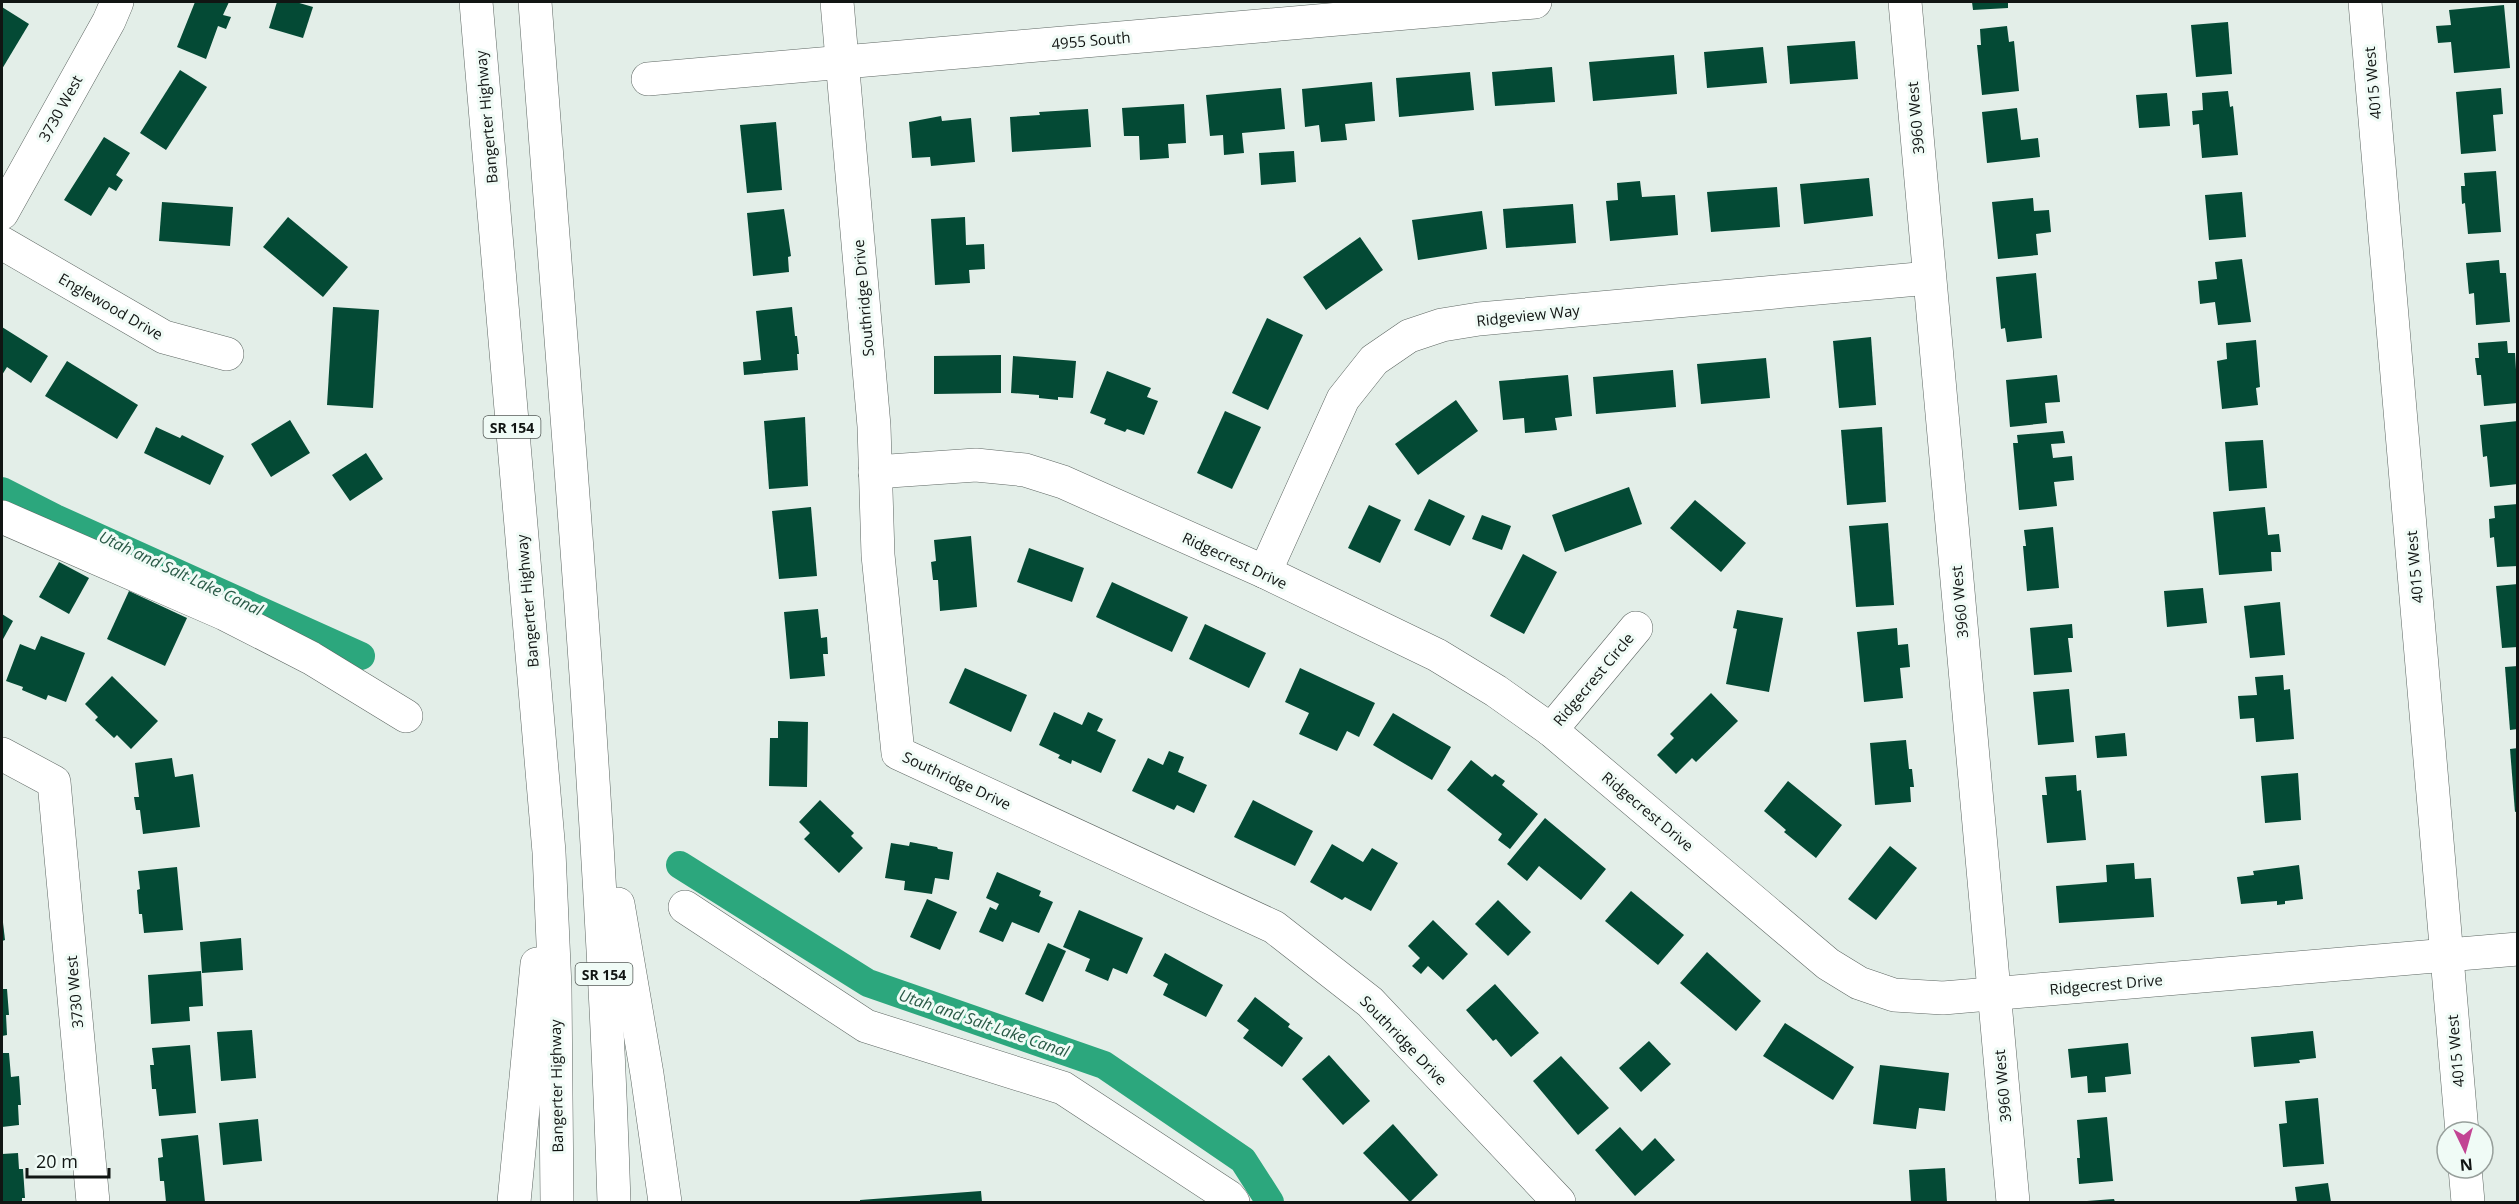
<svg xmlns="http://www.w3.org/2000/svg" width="2519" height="1204" font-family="'Open Sans',sans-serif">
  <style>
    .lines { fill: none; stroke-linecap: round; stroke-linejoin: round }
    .canal { stroke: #2ca77d; stroke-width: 28 }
    .building { fill: #044a35 }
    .minor-casing { stroke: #5e6763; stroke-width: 34 }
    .highway-casing { stroke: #5e6763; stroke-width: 34 }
    .minor { stroke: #fff; stroke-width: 33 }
    .highway { stroke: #fff; stroke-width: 33 }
    .labels { text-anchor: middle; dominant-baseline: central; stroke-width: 6; stroke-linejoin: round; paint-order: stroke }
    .shield { fill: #f0fbf6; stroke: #545a57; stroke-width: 1.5 }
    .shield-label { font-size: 14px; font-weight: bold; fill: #111513 }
    .street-label { font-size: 15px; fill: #111513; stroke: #f0fbf6 }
    .water-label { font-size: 16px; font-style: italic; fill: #295946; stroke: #f0fbf6 }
  </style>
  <rect width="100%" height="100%" fill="#e3eee8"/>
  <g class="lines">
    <g class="canal">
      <polyline points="2,491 55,518 361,656"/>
      <polyline points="680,865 868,983 1104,1065 1243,1160 1270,1202"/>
    </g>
  </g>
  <g class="building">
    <polygon points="195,2 229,2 223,15 231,17 226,29 218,26 206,59 177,47"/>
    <polygon points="277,2 296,2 313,7 303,38 269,28"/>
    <polygon points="1972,2 2008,2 2008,8 1973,10"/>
    <polygon points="2504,5 2510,68 2454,73 2451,42 2438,43 2436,26 2451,25 2449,10"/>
    <polygon points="2,7 29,24 2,69"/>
    <polygon points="2228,22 2232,74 2196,77 2191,25"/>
    <polygon points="2007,26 2009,42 2014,41 2019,91 1982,95 1977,45 1981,45 1980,29"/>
    <polygon points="1855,41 1858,79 1790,84 1787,46"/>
    <polygon points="1763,47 1767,83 1707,88 1704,52"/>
    <polygon points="1674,55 1677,94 1593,101 1589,62"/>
    <polygon points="1552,67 1555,102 1495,106 1492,72"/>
    <polygon points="180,70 207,87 166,150 140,133"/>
    <polygon points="1470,72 1474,110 1399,117 1396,78"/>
    <polygon points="1372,82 1375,121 1345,124 1347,140 1321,142 1319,125 1305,127 1302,89"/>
    <polygon points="1281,88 1285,129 1242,133 1244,153 1224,155 1223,135 1210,136 1206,95"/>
    <polygon points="2501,88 2503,114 2493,115 2496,151 2461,154 2456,92"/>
    <polygon points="2228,91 2230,107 2233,106 2238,155 2202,158 2199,124 2193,125 2192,111 2203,110 2202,93"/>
    <polygon points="2167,93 2170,126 2139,128 2136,95"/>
    <polygon points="1184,104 1186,143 1168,144 1169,158 1140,160 1139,136 1124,136 1122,108"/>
    <polygon points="2017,108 2021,140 2038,138 2040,157 1987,163 1982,112"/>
    <polygon points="1088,109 1091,147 1012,152 1010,117 1040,115 1039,112"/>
    <polygon points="941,116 942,121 971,118 975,162 931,166 930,157 912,158 909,122"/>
    <polygon points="776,122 782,190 747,193 740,125"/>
    <polygon points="104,137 130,153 116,175 123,180 116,191 109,187 91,216 64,200"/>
    <polygon points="1294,151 1296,182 1261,185 1259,153"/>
    <polygon points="2496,171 2501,232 2468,234 2465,203 2462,204 2461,186 2465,186 2464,173"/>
    <polygon points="1869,178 1873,216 1804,224 1800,184"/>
    <polygon points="1640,181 1642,197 1675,195 1678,235 1610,241 1606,201 1618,200 1617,183"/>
    <polygon points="1777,187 1780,227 1711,232 1707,192"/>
    <polygon points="2242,192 2246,237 2209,240 2205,195"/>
    <polygon points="2033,198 2034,211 2049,210 2051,232 2036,234 2038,255 1998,259 1992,202"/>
    <polygon points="162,202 233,207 230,246 159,241"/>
    <polygon points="1573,204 1576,243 1506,248 1503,209"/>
    <polygon points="784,209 791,256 788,257 789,272 753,276 747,213"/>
    <polygon points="1482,211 1487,249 1418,260 1412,220"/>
    <polygon points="288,217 348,267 323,297 263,247"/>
    <polygon points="965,217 966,245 984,244 985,269 969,270 970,283 935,285 931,219"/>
    <polygon points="1360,237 1383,270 1326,310 1303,277"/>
    <polygon points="2242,259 2251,322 2218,325 2215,302 2200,304 2198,281 2217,279 2215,262"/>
    <polygon points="2499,260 2500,273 2506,273 2510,322 2476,325 2474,293 2469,294 2466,263"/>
    <polygon points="2036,273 2042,338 2007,342 2005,328 2001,329 1996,277"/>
    <polygon points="333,307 379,310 373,408 327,405"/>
    <polygon points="792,307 795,336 797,336 799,354 797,354 798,370 744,375 743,362 761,360 756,311"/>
    <polygon points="1267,318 1303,335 1268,410 1232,393"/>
    <polygon points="2,327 48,356 31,383 7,367 2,375"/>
    <polygon points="1871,337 1876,405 1839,408 1833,341"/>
    <polygon points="2256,340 2260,387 2256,388 2258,405 2222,409 2217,361 2227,359 2226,343"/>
    <polygon points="2507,341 2508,353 2515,353 2518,403 2484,406 2481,375 2477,375 2475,358 2479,358 2478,343"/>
    <polygon points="1001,355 1001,393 934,394 934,356"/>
    <polygon points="1013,356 1076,361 1073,398 1058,397 1058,400 1039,398 1039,395 1011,393"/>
    <polygon points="1766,358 1770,398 1701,404 1697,364"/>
    <polygon points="67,361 138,405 117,439 45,396"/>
    <polygon points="1673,370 1676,407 1596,414 1593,377"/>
    <polygon points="1107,371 1151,388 1147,397 1158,401 1144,435 1127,429 1125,432 1104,424 1106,419 1090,413"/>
    <polygon points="1568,375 1572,416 1555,418 1557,430 1525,433 1524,418 1503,420 1499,381"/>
    <polygon points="2057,375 2060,402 2045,403 2047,423 2010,427 2006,380"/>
    <polygon points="1456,400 1478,431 1418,475 1395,444"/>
    <polygon points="1225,411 1261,427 1232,489 1197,473"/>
    <polygon points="805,417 808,486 769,489 764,421"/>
    <polygon points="290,420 310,453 271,477 251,444"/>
    <polygon points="2518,421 2518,484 2490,487 2487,456 2483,457 2480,425"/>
    <polygon points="156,427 180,438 182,435 224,456 210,485 144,453"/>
    <polygon points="1882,427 1886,502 1847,505 1841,430"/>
    <polygon points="2063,431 2065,443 2051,444 2053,458 2072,456 2074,480 2054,482 2057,506 2019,510 2013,443 2018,443 2017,435"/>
    <polygon points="2263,440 2267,488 2229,491 2225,442"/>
    <polygon points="366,453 383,479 350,501 332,475"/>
    <polygon points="1629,487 1642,524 1565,552 1552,515"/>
    <polygon points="1429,499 1465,516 1450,546 1414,530"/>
    <polygon points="1695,500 1746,543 1721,572 1670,528"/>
    <polygon points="2518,504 2518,566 2497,567 2494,537 2490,538 2489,519 2495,518 2494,506"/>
    <polygon points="1369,505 1401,520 1380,563 1348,548"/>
    <polygon points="811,507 817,576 779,579 772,511"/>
    <polygon points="2265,507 2268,535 2279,534 2281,552 2271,552 2272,571 2219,575 2213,512"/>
    <polygon points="1482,515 1511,526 1502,550 1472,539"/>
    <polygon points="1888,523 1894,605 1856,607 1849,526"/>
    <polygon points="2053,527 2059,588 2027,591 2023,546 2026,546 2024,530"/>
    <polygon points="971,536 977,607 940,611 938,580 933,580 931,562 936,561 934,540"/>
    <polygon points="1029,548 1084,568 1072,602 1017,582"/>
    <polygon points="1523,554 1557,572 1524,634 1490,616"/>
    <polygon points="59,562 89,578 69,614 39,597"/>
    <polygon points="1112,582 1188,617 1172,652 1096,617"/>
    <polygon points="2518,584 2518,647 2502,648 2496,586"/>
    <polygon points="2203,588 2207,623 2167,627 2164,591"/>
    <polygon points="129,591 187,618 165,666 107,639"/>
    <polygon points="2280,602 2285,655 2250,658 2244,606"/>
    <polygon points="818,609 821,638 827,637 828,654 823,654 825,676 790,679 784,612"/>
    <polygon points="1737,610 1783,618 1769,692 1726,684 1737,629 1733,628"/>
    <polygon points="2,614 13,621 2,641"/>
    <polygon points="1205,624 1266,653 1249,688 1189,659"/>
    <polygon points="2072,624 2073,638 2068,638 2072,672 2034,675 2030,628"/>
    <polygon points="1897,628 1898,645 1908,644 1910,667 1900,668 1903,698 1864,702 1857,632"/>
    <polygon points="41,636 85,653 66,702 48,695 46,700 22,690 23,687 6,681 20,644 35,650"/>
    <polygon points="2518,666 2518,729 2510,730 2505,667"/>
    <polygon points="965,668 1027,695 1011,732 949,703"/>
    <polygon points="1300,668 1375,703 1359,737 1347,731 1337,751 1299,734 1309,713 1285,702"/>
    <polygon points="2283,675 2284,690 2290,689 2294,739 2256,742 2254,718 2240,719 2238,696 2257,695 2255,677"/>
    <polygon points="112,676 158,721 131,749 117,735 114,738 95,720 98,717 85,704"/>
    <polygon points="2069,689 2074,742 2038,745 2033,692"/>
    <polygon points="1711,693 1738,721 1696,762 1692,758 1676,774 1657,755 1674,738 1670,734"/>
    <polygon points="1054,712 1082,725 1088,712 1103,719 1097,731 1116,740 1101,773 1072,760 1071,764 1058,758 1060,755 1039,745"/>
    <polygon points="1393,713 1451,747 1432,780 1373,745"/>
    <polygon points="778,721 808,722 807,787 769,786 770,738 778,738"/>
    <polygon points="2125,733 2127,756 2097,758 2095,736"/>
    <polygon points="1906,740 1909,769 1912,769 1914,787 1910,787 1911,802 1875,805 1870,743"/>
    <polygon points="2518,748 2518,811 2515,812 2510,749"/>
    <polygon points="1169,751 1184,757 1178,772 1207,785 1194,813 1177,805 1174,810 1132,791 1148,758 1163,765"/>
    <polygon points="172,758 175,777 193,774 200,827 143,834 140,810 136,810 134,797 139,797 135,763"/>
    <polygon points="1471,760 1492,777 1495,774 1505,781 1502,785 1538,814 1510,849 1498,840 1502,834 1447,790"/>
    <polygon points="2298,773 2301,820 2265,823 2261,776"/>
    <polygon points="2076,775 2077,791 2081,790 2086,840 2047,843 2042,795 2047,795 2045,777"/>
    <polygon points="1788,781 1842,825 1816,858 1784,832 1786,830 1764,811"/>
    <polygon points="820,800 854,833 851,836 863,848 839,873 804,839 810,833 799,822"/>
    <polygon points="1253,800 1313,831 1295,866 1234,837"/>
    <polygon points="1545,818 1606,869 1581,900 1539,866 1527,881 1507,864"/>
    <polygon points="910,842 937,847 938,849 953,852 949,880 935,878 932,894 904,890 905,881 885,878 891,843 909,846"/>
    <polygon points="1332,844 1363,862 1372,848 1398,863 1371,911 1345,897 1342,900 1310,882"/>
    <polygon points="1890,846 1917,868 1876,920 1848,899"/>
    <polygon points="2134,863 2135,879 2151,878 2154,917 2059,923 2056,886 2107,882 2106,865"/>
    <polygon points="2299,865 2303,899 2285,901 2285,904 2277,905 2277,901 2241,904 2237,877 2254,875 2253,871"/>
    <polygon points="177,867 183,930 144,933 142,914 139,914 137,890 140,889 138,871"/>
    <polygon points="997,872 1041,891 1039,896 1053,902 1039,933 1012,922 1003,942 979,932 990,907 996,910 999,904 986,898"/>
    <polygon points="1631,891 1684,935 1658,965 1605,921"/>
    <polygon points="927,899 957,912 940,950 910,937"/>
    <polygon points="1498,900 1531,932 1508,956 1475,924"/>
    <polygon points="1079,910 1143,938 1127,974 1113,968 1108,981 1085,971 1090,959 1063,947"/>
    <polygon points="2,914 5,940 2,941"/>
    <polygon points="1433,920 1468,954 1443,980 1428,966 1421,974 1412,966 1420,958 1408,946"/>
    <polygon points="241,938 243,970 202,973 200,942"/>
    <polygon points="1048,943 1066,951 1043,1002 1025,994"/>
    <polygon points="1707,952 1761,1001 1736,1031 1680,983"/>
    <polygon points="1165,953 1223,985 1206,1017 1163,995 1168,984 1153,976"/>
    <polygon points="201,971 203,1006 189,1007 190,1021 151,1024 148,975"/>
    <polygon points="1495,984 1539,1033 1511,1057 1496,1039 1493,1041 1466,1010"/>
    <polygon points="2,989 7,989 9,1015 6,1015 7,1035 2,1036"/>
    <polygon points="1255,997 1290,1024 1288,1027 1303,1038 1282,1067 1243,1038 1249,1030 1237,1021"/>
    <polygon points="1785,1023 1854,1067 1833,1100 1763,1056"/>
    <polygon points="252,1030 256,1078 221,1081 217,1032"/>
    <polygon points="2313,1031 2316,1058 2299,1060 2300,1063 2254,1067 2251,1037"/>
    <polygon points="1649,1041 1671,1064 1641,1092 1619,1068"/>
    <polygon points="2128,1043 2131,1074 2105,1077 2106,1092 2088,1093 2087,1076 2071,1078 2068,1049"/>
    <polygon points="190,1045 196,1113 159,1116 156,1089 152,1089 150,1065 154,1065 152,1048"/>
    <polygon points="2,1053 9,1053 11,1077 19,1076 21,1105 18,1105 19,1125 2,1127"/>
    <polygon points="1329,1055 1370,1101 1343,1125 1302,1079"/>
    <polygon points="1561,1056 1609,1108 1578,1135 1533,1081"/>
    <polygon points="1880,1065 1949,1073 1945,1111 1919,1108 1916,1129 1873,1124"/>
    <polygon points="2318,1098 2324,1164 2283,1167 2279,1124 2287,1123 2285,1101"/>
    <polygon points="2107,1117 2113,1181 2079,1184 2077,1158 2080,1158 2077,1120"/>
    <polygon points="258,1119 262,1161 223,1165 219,1123"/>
    <polygon points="1393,1124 1438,1175 1410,1202 1363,1153"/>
    <polygon points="1620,1127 1642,1151 1655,1138 1675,1160 1635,1196 1595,1150"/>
    <polygon points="198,1135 205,1202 166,1202 164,1181 160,1181 158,1158 163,1157 161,1139"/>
    <polygon points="18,1153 19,1169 23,1169 25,1198 22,1198 22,1202 2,1202 2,1154"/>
    <polygon points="1945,1168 1947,1202 1911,1202 1909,1170"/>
    <polygon points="2328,1183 2331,1202 2297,1202 2295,1187"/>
    <polygon points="981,1191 982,1202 860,1202 860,1200"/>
    <polygon points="2114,1199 2115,1202 2087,1202 2087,1201"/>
  </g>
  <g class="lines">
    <defs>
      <g id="minor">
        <polyline points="837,2 874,426 878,555 898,753 1274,927 1370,1002 1559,1202"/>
        <polyline points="1905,2 2013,1202"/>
        <polyline points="2365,2 2462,1132"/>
        <polyline points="648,79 1535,2"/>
        <polyline points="2,213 109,21 117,2"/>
        <polyline points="2,243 164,337 227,354"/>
        <polyline points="875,472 976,465 1025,470 1063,482 1265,572 1437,655 1496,691 1551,730 1828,964 1859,983 1894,995 1943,998 2518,949"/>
        <polyline points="2,517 225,614 311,658 406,716"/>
        <polyline points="1265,572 1343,399 1374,360 1409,336 1442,325 1479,319 1929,278"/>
        <polyline points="1551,730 1636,628"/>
        <polyline points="2,754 54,782 93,1202"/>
        <polyline points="685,907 866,1026 1063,1088 1229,1197 1233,1202"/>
        <polyline points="2465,1168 2468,1202"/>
      </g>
      <g id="highway">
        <polyline points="476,2 549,852 555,988 557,1202"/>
        <path d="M535 2C565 402 601 801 614 1202"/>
        <polyline points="618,904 647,1074 665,1202"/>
        <polyline points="514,1202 537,964"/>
      </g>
    </defs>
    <use href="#minor" class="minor-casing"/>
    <use href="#highway" class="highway-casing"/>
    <use href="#minor" class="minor"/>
    <use href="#highway" class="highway"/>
  </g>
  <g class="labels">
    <g class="shield">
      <rect x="483.5" y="416" width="57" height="22" rx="4.5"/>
      <rect x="575.5" y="963" width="57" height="22" rx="4.5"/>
    </g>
    <g class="shield-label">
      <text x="512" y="427">SR 154</text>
      <text x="604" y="974">SR 154</text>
    </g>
    <g class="street-label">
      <text transform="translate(1091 40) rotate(-5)">4955 South</text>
      <text transform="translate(2372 83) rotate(-95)">4015 West</text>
      <text transform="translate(60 108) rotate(-61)">3730 West</text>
      <text transform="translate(486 117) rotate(-95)">Bangerter Highway</text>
      <text transform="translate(1915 118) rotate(-95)">3960 West</text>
      <text transform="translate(863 298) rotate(-95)">Southridge Drive</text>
      <text transform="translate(111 306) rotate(30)">Englewood Drive</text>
      <text transform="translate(1528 315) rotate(-6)">Ridgeview Way</text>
      <text transform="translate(1235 560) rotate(25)">Ridgecrest Drive</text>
      <text transform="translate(2414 567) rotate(-95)">4015 West</text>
      <text transform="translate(527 601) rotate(-95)">Bangerter Highway</text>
      <text transform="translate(1959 602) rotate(-95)">3960 West</text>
      <text transform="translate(1593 679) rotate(-50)">Ridgecrest Circle</text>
      <text transform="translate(957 780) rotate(25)">Southridge Drive</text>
      <text transform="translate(1648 811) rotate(40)">Ridgecrest Drive</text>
      <text transform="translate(2106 984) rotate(-5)">Ridgecrest Drive</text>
      <text transform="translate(74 992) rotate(-95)">3730 West</text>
      <text transform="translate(1404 1040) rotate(46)">Southridge Drive</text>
      <text transform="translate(2455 1051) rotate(-95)">4015 West</text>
      <text transform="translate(556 1086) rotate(-91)">Bangerter Highway</text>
      <text transform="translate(2002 1086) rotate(-95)">3960 West</text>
    </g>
    <g class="water-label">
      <text transform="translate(181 573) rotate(25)">Utah and Salt Lake Canal</text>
      <text transform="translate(984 1023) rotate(19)">Utah and Salt Lake Canal</text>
    </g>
  </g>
  <rect width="2519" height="1204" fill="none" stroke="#111513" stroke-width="6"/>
  <g transform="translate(2465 1150) rotate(175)"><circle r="28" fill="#f0fbf6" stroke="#979f9b" stroke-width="1.5"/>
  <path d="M0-4.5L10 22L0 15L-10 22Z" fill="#c24493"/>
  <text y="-9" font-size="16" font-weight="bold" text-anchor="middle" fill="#111513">N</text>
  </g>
  <path d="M27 1168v9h82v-9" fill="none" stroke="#111513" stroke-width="3"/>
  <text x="36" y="1168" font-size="18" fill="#111513" stroke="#f0fbf6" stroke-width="4.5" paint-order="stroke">20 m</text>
</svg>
